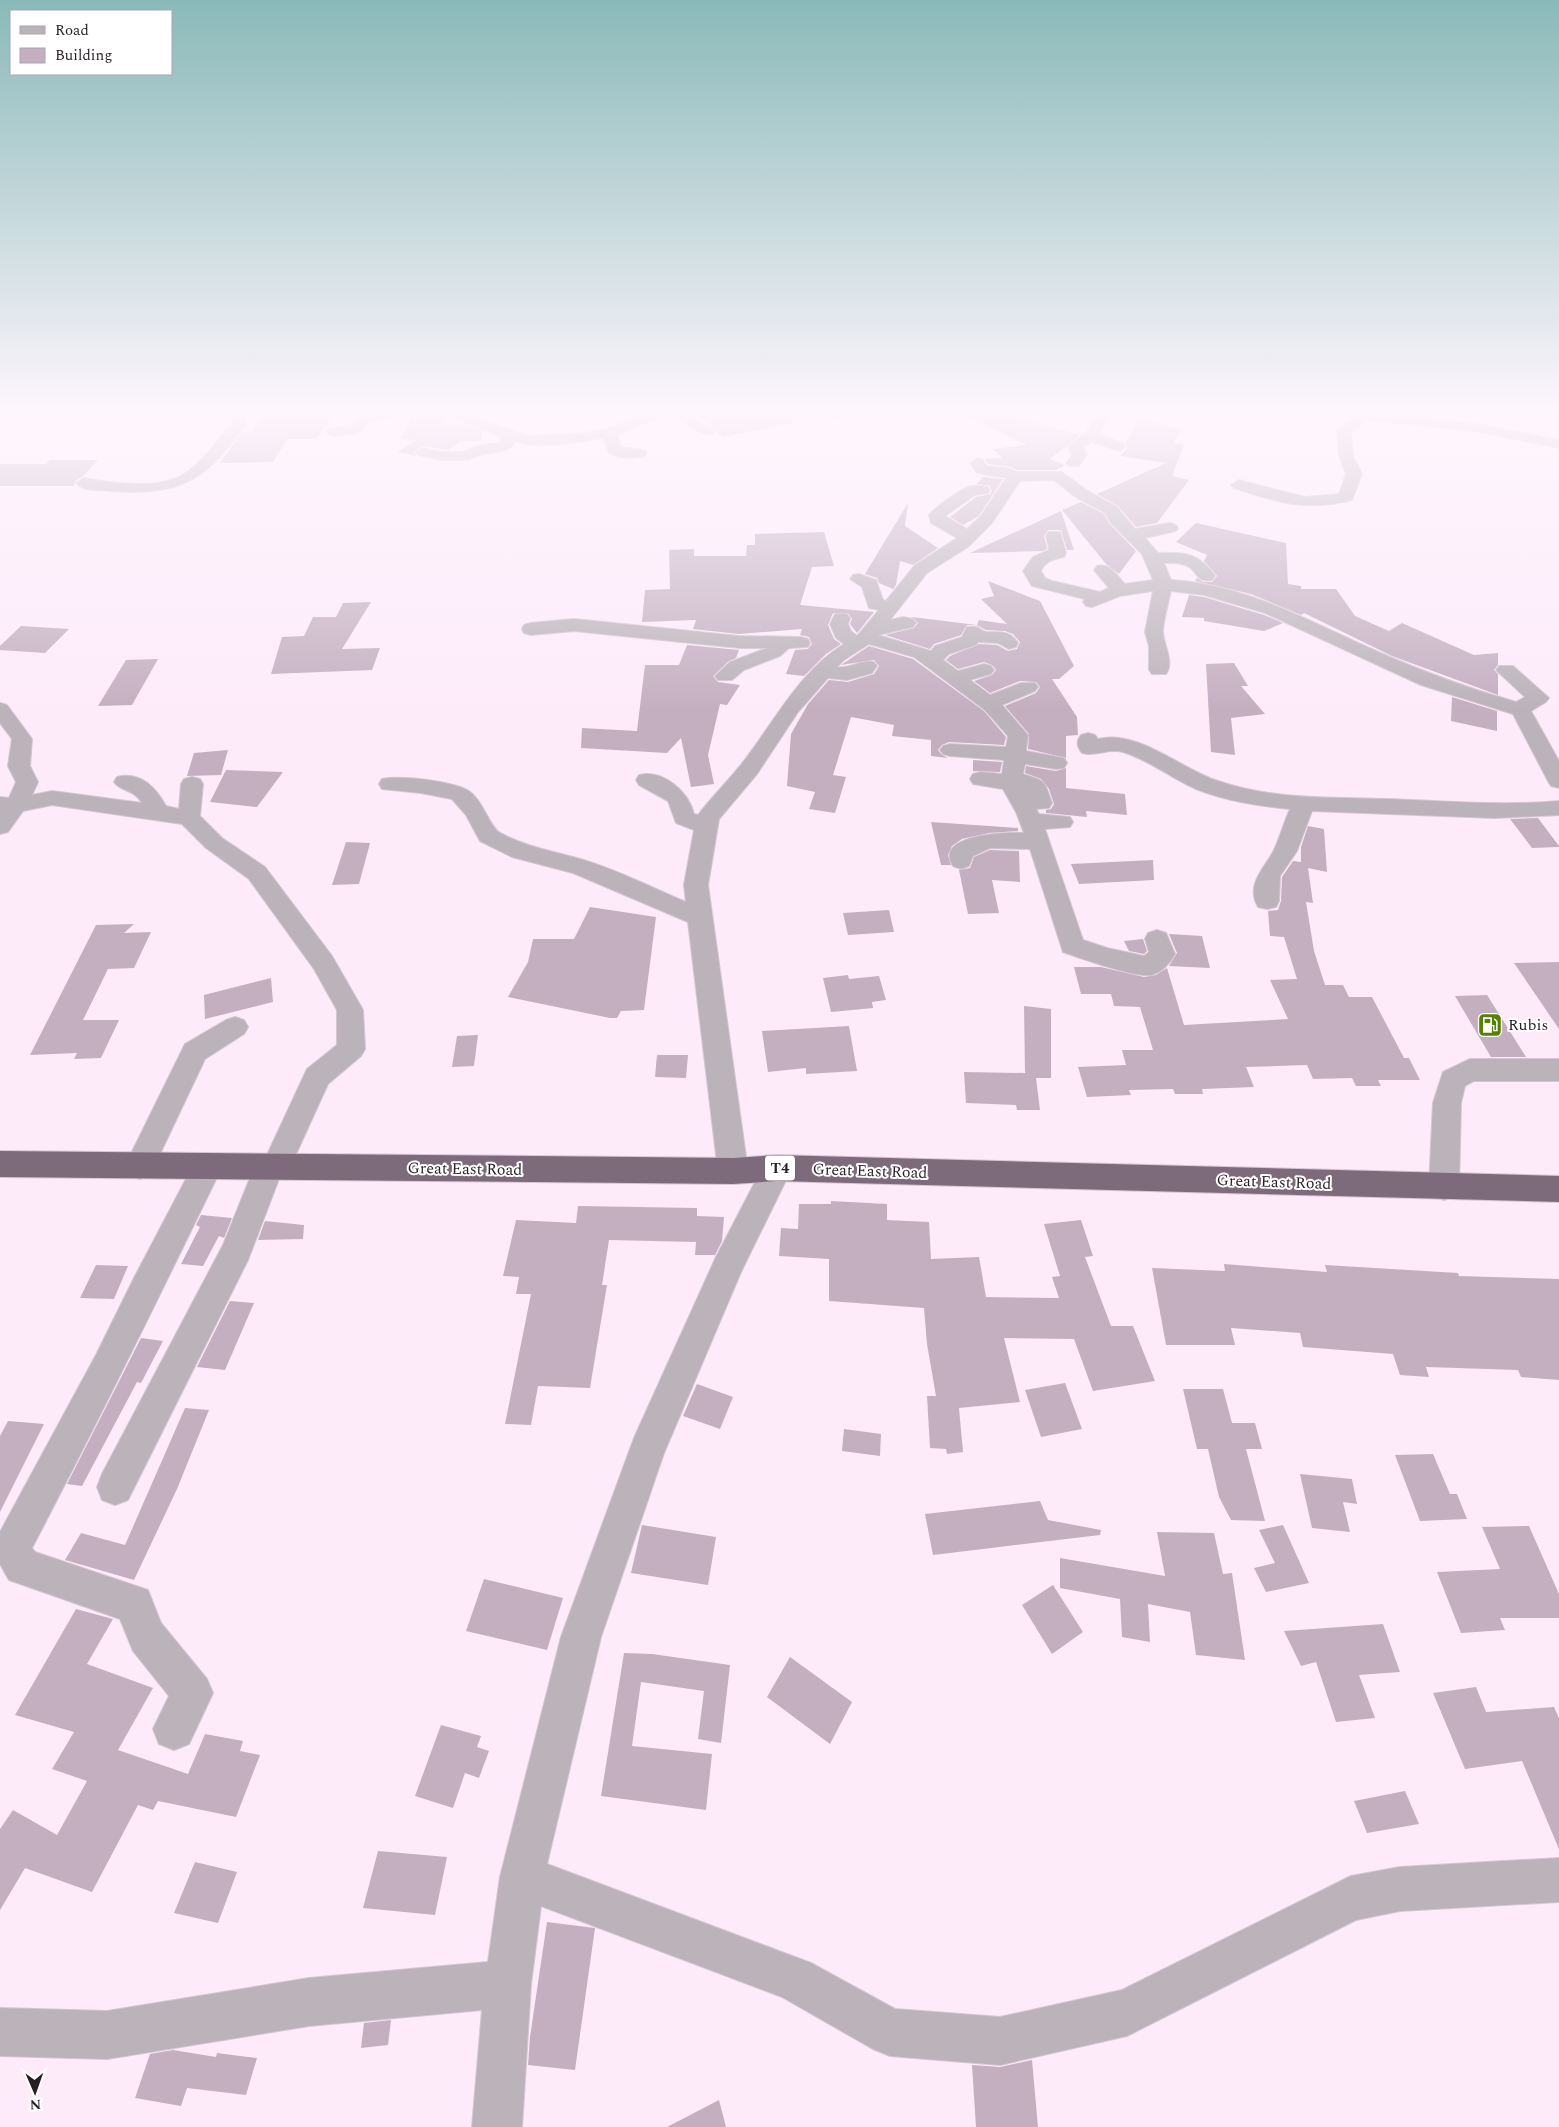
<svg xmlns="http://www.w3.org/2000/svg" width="1559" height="2127" font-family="Spectral,serif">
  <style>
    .building { fill: #c4afc1 }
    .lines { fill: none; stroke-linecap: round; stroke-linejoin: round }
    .minor-casing { stroke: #d6c6d4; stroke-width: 2 }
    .highway-casing { stroke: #d6c6d4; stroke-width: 2 }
    .minor { fill: #bbb2ba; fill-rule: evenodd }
    .highway { fill: #7d6a7b; fill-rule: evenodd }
    .labels { text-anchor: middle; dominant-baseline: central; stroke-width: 4; stroke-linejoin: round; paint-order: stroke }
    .shield { fill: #fff; stroke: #686267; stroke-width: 1 }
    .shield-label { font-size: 15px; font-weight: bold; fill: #271f26 }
    .poi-label { font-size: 16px; fill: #271f26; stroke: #fff; text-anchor: start }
    .street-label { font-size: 16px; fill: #271f26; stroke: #fff }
  </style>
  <rect width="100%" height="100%" fill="#fdebfa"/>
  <g class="building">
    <polygon points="286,413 337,413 316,439 287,439 273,462 220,463 242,432 251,432 261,417 284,416"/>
    <polygon points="697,413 792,413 793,423 723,437"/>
    <polygon points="966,413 1000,413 1080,435 1050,459 1065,465 1056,470 1018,470 1008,466 988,464 985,459 1002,458 993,449 1027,445 965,415"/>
    <polygon points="413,414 429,414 417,415 413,419 417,424 422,426 442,422 476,428 482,431 481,441 461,441 448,450 422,446 414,452 416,456 398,452 417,440 401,439"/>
    <polygon points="1137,419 1168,424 1168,427 1182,429 1174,443 1184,445 1172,476 1189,480 1157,523 1136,527 1118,506 1097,494 1166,463 1120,456 1128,447 1126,444"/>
    <polygon points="50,460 98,460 83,476 75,481 74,486 0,486 0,464 46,464"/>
    <polygon points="983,477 1003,479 979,516 963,525 950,517 976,497 990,494 992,491 990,486 977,484"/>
    <polygon points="1081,502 1104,514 1109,523 1136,551 1119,574 1106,564 1062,510"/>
    <polygon points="908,503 905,526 938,548 913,565 900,561 896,585 893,589 879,583 877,578 865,574"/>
    <polygon points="1061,511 1074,550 1067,550 1061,530 1048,530 1044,536 1047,549 1043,551 970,553"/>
    <polygon points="1196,523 1286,543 1288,584 1301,586 1301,589 1336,589 1355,616 1389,631 1402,623 1474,655 1498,653 1498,665 1494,670 1498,674 1498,695 1392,656 1304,613 1301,615 1251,594 1195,581 1197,578 1203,582 1212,582 1217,576 1204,561 1207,555 1176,542"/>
    <polygon points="824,532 834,566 812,567 800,605 874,612 857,633 850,624 852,619 848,613 833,613 828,625 834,639 841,644 826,654 804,676 786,674 795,650 808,649 812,644 809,637 800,635 802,629 739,634 693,629 696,620 642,622 645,590 670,589 669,550 694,549 694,556 746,556 747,545 755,545 755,534"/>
    <polygon points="988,581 1040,601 1074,666 1059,679 1052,679 1077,717 1078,735 1066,736 1066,758 1028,749 1029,734 1005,706 1036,693 1040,687 1036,682 1020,681 990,693 974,681 992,675 996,670 992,665 984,662 958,669 946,660 950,656 979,644 997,645 1008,651 1017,649 1020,642 1013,634 1005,631 986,630 976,625 967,625 961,635 934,644 930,649 885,635 914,628 918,623 912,617 977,625 979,620 1007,624 981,599 994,596"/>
    <polygon points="1189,595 1204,597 1264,615 1283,623 1264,631 1204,621 1204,618 1182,617"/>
    <polygon points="371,602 342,649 380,648 372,670 271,674 282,637 304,636 313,617 336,617 343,603"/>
    <polygon points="21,626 69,629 45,653 0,650 0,646"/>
    <polygon points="687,645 739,650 736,658 729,661 713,676 718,682 740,685 727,705 720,704 708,755 714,784 691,787 681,738 667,753 581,748 582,728 637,731 645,665 679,665"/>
    <polygon points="869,646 913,659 984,711 1006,737 1004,745 949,742 942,745 938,750 942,755 948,758 931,756 931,740 892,736 894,725 851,717 833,775 846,777 835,813 809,809 815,792 787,786 791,734 808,704 829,680 848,682 874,674 879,666 874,660 841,665"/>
    <polygon points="158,659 132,705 98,706 126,660"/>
    <polygon points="1234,663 1248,686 1241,686 1265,714 1231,718 1235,755 1211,752 1206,664"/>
    <polygon points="1452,697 1497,711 1497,731 1451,721"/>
    <polygon points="228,750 221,775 187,776 194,753"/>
    <polygon points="973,760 1002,762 1000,772 973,771"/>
    <polygon points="1026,766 1056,771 1066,768 1066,788 1125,794 1127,815 1086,811 1087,817 1046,813 1046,810 1051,809 1054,804 1049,789 1041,779 1025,773"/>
    <polygon points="226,770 283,772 257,807 210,802"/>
    <polygon points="1538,818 1559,846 1559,847 1532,848 1510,819"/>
    <polygon points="931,822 1018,828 1018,831 989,833 962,839 952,846 948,855 951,865 941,865"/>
    <polygon points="1308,826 1324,829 1327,872 1308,868 1313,903 1306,902 1314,951 1325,985 1343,985 1349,997 1372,997 1404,1058 1409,1058 1420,1080 1378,1080 1381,1086 1356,1086 1352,1078 1313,1079 1307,1065 1246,1067 1254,1087 1202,1089 1203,1094 1175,1094 1173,1089 1129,1090 1131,1095 1087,1097 1078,1067 1126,1065 1122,1050 1153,1050 1140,1007 1114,1006 1111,994 1081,994 1074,967 1101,967 1144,977 1156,975 1167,968 1184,1025 1288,1019 1270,980 1297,979 1284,937 1270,936 1268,911 1278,910 1281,901 1282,877 1293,861 1301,862 1301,847"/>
    <polygon points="346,842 370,843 359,884 332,885"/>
    <polygon points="990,850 1019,851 1020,882 992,880 999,913 968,914 959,870 970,868 974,857"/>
    <polygon points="1153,860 1154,880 1079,884 1071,864"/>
    <polygon points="590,907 656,917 644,1010 621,1011 617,1018 610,1018 508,997 528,962 533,939 574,939"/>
    <polygon points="889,910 894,932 848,935 843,913"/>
    <polygon points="134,924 124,933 151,932 134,968 108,969 83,1020 119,1020 101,1058 74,1059 77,1053 30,1055 96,925"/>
    <polygon points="1169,934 1202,936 1210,968 1169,966 1177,953"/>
    <polygon points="1143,939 1147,951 1144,954 1129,951 1124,941"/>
    <polygon points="1559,962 1559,1029 1514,963"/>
    <polygon points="848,975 849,979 879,976 886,1000 872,1002 873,1008 831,1012 823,978"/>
    <polygon points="271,978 273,1002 205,1019 204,995"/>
    <polygon points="1487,995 1526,1057 1491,1057 1455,996"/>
    <polygon points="1024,1006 1051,1009 1051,1078 1036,1078 1040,1110 1017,1110 1016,1105 966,1103 964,1072 1025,1073"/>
    <polygon points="849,1026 857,1071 806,1074 806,1068 768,1072 762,1031"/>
    <polygon points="478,1035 474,1066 452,1067 457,1036"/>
    <polygon points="657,1055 688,1055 686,1078 655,1077"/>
    <polygon points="831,1201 887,1204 887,1220 929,1222 931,1259 979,1257 986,1297 1059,1298 1052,1277 1060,1276 1044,1224 1081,1220 1093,1256 1085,1257 1111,1326 1133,1326 1155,1381 1093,1391 1074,1339 1004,1338 1020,1402 959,1408 963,1452 947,1454 946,1449 930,1448 927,1396 936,1396 927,1344 924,1308 829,1301 829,1259 779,1256 781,1228 798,1229 799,1204 831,1204"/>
    <polygon points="578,1206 697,1208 697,1216 724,1217 722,1241 715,1255 695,1255 696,1242 609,1240 602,1285 607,1285 590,1388 538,1386 531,1425 505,1424 531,1294 516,1294 519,1277 503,1276 516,1220 576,1223"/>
    <polygon points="201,1215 232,1218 224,1238 219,1236 203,1266 181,1264 200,1227 196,1225"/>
    <polygon points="265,1221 304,1225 303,1239 258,1240"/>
    <polygon points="1224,1264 1327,1272 1325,1265 1458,1273 1459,1276 1559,1279 1559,1380 1521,1377 1518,1370 1426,1367 1429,1377 1400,1375 1393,1354 1303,1347 1300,1333 1231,1328 1235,1345 1166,1345 1152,1268 1225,1271"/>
    <polygon points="96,1265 128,1266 114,1299 80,1298"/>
    <polygon points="230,1301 254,1303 225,1370 197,1367"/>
    <polygon points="141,1338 163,1341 141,1383 137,1382 82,1486 67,1484"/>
    <polygon points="1065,1383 1082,1429 1041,1437 1025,1390"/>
    <polygon points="697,1384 733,1397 720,1429 683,1416"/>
    <polygon points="1183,1389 1223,1389 1232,1423 1255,1423 1262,1449 1246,1449 1265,1521 1231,1520 1219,1497 1208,1449 1197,1449"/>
    <polygon points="185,1408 209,1410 177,1489 134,1580 65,1560 81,1533 125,1545"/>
    <polygon points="8,1421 44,1424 0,1512 0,1436"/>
    <polygon points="844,1429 881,1434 880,1456 842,1451"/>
    <polygon points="1433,1454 1450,1494 1457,1494 1467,1519 1420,1521 1395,1455"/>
    <polygon points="1300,1474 1352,1479 1357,1504 1343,1502 1350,1532 1312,1528"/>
    <polygon points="1040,1501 1048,1520 1101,1530 1100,1535 933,1555 925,1514"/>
    <polygon points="642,1525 716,1537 708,1585 631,1573"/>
    <polygon points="1283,1525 1309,1583 1266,1592 1254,1568 1275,1563 1259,1530"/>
    <polygon points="1529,1526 1559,1594 1559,1618 1500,1618 1505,1630 1461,1633 1437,1572 1500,1569 1482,1527"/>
    <polygon points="1157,1532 1214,1533 1223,1574 1232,1573 1245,1660 1196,1655 1190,1612 1148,1604 1150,1642 1122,1637 1120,1599 1060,1588 1060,1558 1165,1576"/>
    <polygon points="484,1579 563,1598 547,1650 466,1631"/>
    <polygon points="1053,1585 1083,1632 1052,1654 1022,1605"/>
    <polygon points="76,1609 113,1619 87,1664 153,1688 118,1750 188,1774 205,1734 243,1741 240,1751 260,1755 236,1817 158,1801 153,1810 138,1805 92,1892 25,1868 0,1910 0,1829 13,1810 57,1835 87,1781 52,1769 74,1732 15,1715"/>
    <polygon points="1383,1624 1400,1672 1359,1675 1375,1718 1336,1722 1316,1662 1301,1666 1284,1631"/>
    <polygon points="624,1653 652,1654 730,1665 721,1743 698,1739 704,1691 641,1682 632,1746 712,1754 706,1810 601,1796"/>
    <polygon points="790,1657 852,1702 830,1744 767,1697"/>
    <polygon points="1476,1687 1486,1712 1554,1707 1559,1718 1559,1849 1522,1761 1465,1769 1433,1693"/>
    <polygon points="441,1725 481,1736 477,1747 489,1751 479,1778 465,1773 453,1808 415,1796"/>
    <polygon points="1405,1791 1419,1824 1367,1833 1354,1801"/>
    <polygon points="378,1851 447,1857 435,1915 363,1908"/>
    <polygon points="195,1862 237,1872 218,1923 174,1913"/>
    <polygon points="547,1922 595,1928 575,2070 528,2065 530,2037"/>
    <polygon points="391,2020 388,2045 361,2048 364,2023"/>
    <polygon points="173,2050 216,2057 217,2053 257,2058 246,2095 187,2088 181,2106 135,2098 150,2054"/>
    <polygon points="1032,2060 1038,2127 976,2127 972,2065 1000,2067"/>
    <polygon points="719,2100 726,2127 667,2127"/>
  </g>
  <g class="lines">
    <defs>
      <g id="minor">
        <path d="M232 413H246V424C205 482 180 496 109 491 100 490 82 491 76 483L84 478C113 483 157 490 184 474 203 462 217 440 232 423Z"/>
        <polygon points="375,413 395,413 393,416 367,424 358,433 353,434 333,436 326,432 328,429 349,426 357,418"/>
        <path d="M435 413H464L527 436 575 434 606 429 646 413H664L662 416 617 435 621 447 645 450 647 453 645 456C632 459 621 459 609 453L603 438C576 442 541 450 515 441L513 446 503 451 480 455 467 460H441L418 455 416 452 423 448 441 452H464L477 446 498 443 501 441 500 436 448 415C441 423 423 430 415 420L417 417 433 415Z"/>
        <polygon points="668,413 685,413 715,431 713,434 703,434"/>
        <polygon points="831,413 845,413 847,415 840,419 835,418"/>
        <polygon points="1098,413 1112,413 1099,434 1124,444 1126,447 1119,451 1092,442 1083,447 1087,455 1079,466 1069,466 1066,463 1072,455 1068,446 1086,433"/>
        <path d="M1336 413H1379L1474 423 1559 440V448L1474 431 1367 420 1351 433 1353 456 1362 474 1352 500C1307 512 1276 502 1234 488L1231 485 1239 480 1305 497 1339 494 1346 474 1339 456 1337 432 1352 418 1338 416Z"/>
        <path d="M978 458 983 460 987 466 1008 468 1018 472H1062L1086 490 1117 507 1135 529 1170 523 1176 525 1178 528 1176 531 1145 538 1158 553C1185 552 1199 553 1215 576L1212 580C1197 583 1199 574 1189 567 1183 562 1172 563 1164 563L1171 580C1244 584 1309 621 1374 650 1421 671 1467 688 1516 702L1525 697 1496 670 1499 666H1513L1549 698 1546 702 1531 711 1559 761V788L1551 786 1548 781 1513 714 1421 685 1265 613 1204 595 1171 591C1168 604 1164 618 1163 631 1163 644 1175 662 1166 674H1152L1149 670V646L1145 632 1153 591 1120 596 1092 607 1086 606 1083 602 1085 599 1032 586 1023 571 1033 557 1049 550 1046 536 1048 532H1060L1066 553 1064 557C1054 559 1045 561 1041 571L1045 578 1052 581 1100 592 1109 588 1094 570 1097 566C1111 563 1116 575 1125 584L1153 580 1142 554 1110 522 1105 513 1074 496 1054 480 1020 481 992 523 968 547 927 573 890 620 903 617 913 619 916 623 913 627 878 635 931 651 935 646 962 637 967 627C978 625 978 629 986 632 1000 632 1010 630 1018 643L1016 647 1009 649 998 643 978 642 976 645 949 654 943 660 958 671 984 664 991 666 994 670 991 674 970 680 990 695 1021 683H1035L1038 687 1035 691 1002 705 1028 735 1026 751 1064 758 1067 763 1064 768 1056 769 1025 764 1023 774C1046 781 1044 780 1052 803L1049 808 1036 809 1039 814 1070 817 1073 822 1070 827 1045 829 1083 940 1107 948 1144 956 1149 952 1145 939 1148 933 1157 930 1166 933 1175 954C1170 963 1162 972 1152 975 1136 978 1080 958 1063 952L1030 849 990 848 973 856 969 866 961 869 953 866C933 834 1008 832 1024 833L1016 812 1003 789 973 784 970 779 973 774 981 772 1002 774 1004 760 950 756 943 754 940 750 943 746 950 744 1006 747 1008 736 985 710 914 657 869 644 844 660 837 667C851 669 861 659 874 662L877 666 872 673 847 680 828 678 798 712 757 774 719 819 708 885 748 1171 744 1180 733 1184 722 1180 718 1171 688 922 573 873 512 857 480 841 466 815 452 799 421 793 382 789 379 784 382 779C400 775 448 781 465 789 482 796 489 827 500 833 531 849 555 851 587 861 621 872 653 888 686 902L684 885 694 830 676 823 668 801 639 785 636 780 639 775C663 769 689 792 694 814L698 815C711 798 727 782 740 766 773 725 798 672 844 644L836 638 830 624 835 614H847L850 618 848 624 851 631 857 636 879 610 869 608 862 587 850 579 853 575 859 574 876 580 883 600 886 601 915 565 957 538 931 523 929 515C933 509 961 489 968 487 974 485 981 485 988 487L990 490 988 493 975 495 945 516 967 529 980 517 1006 478 977 473 970 463Z"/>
        <polygon points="574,619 739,636 801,637 808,639 810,643 808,647 789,648 780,656 744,670 732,680 718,680 715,676 730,662 767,648 739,648 574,631 531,635 524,633 522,629 524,625 531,623"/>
        <path d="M0 703 7 705 32 739 30 766 38 782 32 795 52 791 142 803C134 789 121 792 114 782L117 777C141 771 156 788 166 806L179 809 181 784 184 779 192 777 200 779 203 784 200 816 222 838 265 867 332 956 363 1010 365 1049 361 1056 328 1084 286 1176 279 1179 248 1260 128 1500 115 1505 102 1500 97 1487 102 1474 223 1245 258 1158 267 1155 307 1069 337 1045V1010L314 969 249 879 206 848 182 824 52 805 23 811 8 832 0 834V797L9 798 16 782 8 766 12 739 0 723Z"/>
        <path d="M1088 733 1095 735 1098 739C1137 729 1180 768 1215 780 1271 800 1329 797 1388 799 1445 801 1502 806 1559 801V815L1495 818 1312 811 1297 851 1280 876 1279 901 1276 907 1267 909 1258 907C1245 884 1265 868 1274 850 1280 837 1284 822 1290 809 1258 806 1226 801 1196 789 1171 778 1149 760 1123 752 1108 748 1096 757 1082 753 1077 747 1076 741 1081 735Z"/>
        <polygon points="235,1017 244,1020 248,1027 244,1034 205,1059 150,1175 140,1179 130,1175 125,1166 185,1044 226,1020"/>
        <polygon points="1470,1059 1559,1059 1559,1081 1474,1081 1465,1086 1461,1103 1459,1187 1455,1196 1444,1200 1433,1196 1429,1187 1433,1103 1443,1072"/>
        <path d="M207 1154 217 1158 222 1167C160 1295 98 1422 32 1548L35 1552 148 1590 161 1623 207 1679 213 1693 189 1744 174 1750 159 1744 153 1729 169 1696 133 1651 120 1619 9 1580 0 1564V1532L96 1355 134 1278 197 1158Z"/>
        <polygon points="777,1155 787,1159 792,1168 741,1272 664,1453 601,1637 547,1864 811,1963 895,2009 1000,2017 1122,1990 1351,1876 1400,1867 1559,1858 1559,1902 1400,1911 1356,1920 1127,2036 1000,2065 890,2056 873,2049 782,1997 541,1906 531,1984 522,2127 472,2127 482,2010 309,2026 107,2059 0,2056 0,2008 107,2011 309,1978 488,1962 500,1877 561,1637 634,1438 716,1257 767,1159"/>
      </g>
      <polygon id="highway" points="0,1151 733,1158 777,1155 1559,1176 1559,1202 777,1181 733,1184 0,1177"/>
    </defs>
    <use href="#minor" class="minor-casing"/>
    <use href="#highway" class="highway-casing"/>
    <use href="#minor" class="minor"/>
    <use href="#highway" class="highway"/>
  </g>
  <linearGradient id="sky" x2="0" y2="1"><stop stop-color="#8ab9b9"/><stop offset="0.58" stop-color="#fef6fd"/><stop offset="1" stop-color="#fef6fd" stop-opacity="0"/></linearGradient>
  <rect width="1559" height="710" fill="url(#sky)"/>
  <defs>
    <symbol id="fuel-square" viewBox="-11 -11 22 22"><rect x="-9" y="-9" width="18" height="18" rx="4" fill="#578104" stroke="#fff"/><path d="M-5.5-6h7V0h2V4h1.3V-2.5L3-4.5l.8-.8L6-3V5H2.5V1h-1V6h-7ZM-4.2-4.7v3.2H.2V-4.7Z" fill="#fff"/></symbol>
  </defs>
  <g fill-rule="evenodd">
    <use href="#fuel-square" x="1476" y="1011" width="28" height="28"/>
  </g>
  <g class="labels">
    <rect class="shield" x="765" y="1155.5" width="30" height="25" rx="4"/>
    <g class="shield-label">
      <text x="780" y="1168">T4</text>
    </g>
    <g class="poi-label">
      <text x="1508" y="1025">Rubis</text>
    </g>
    <g class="street-label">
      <text transform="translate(465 1169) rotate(1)">Great East Road</text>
      <text transform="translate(870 1171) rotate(2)">Great East Road</text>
      <text transform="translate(1274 1182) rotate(2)">Great East Road</text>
    </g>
  </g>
  <rect x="10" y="10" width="162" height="65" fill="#ffffff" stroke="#a9a5a8"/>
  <rect x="20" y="26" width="25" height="8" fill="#bbb2ba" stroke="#a9a5a8"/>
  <text x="55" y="35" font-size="15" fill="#271f26">Road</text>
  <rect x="20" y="48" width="25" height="15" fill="#c4afc1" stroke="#a9a5a8"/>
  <text x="55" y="60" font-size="15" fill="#271f26">Building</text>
  <g transform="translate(35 2092) rotate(178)" stroke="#ffffff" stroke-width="4" paint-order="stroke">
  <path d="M0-4L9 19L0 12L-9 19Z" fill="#271f26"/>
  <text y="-8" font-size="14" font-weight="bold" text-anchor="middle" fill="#271f26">N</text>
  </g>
</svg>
